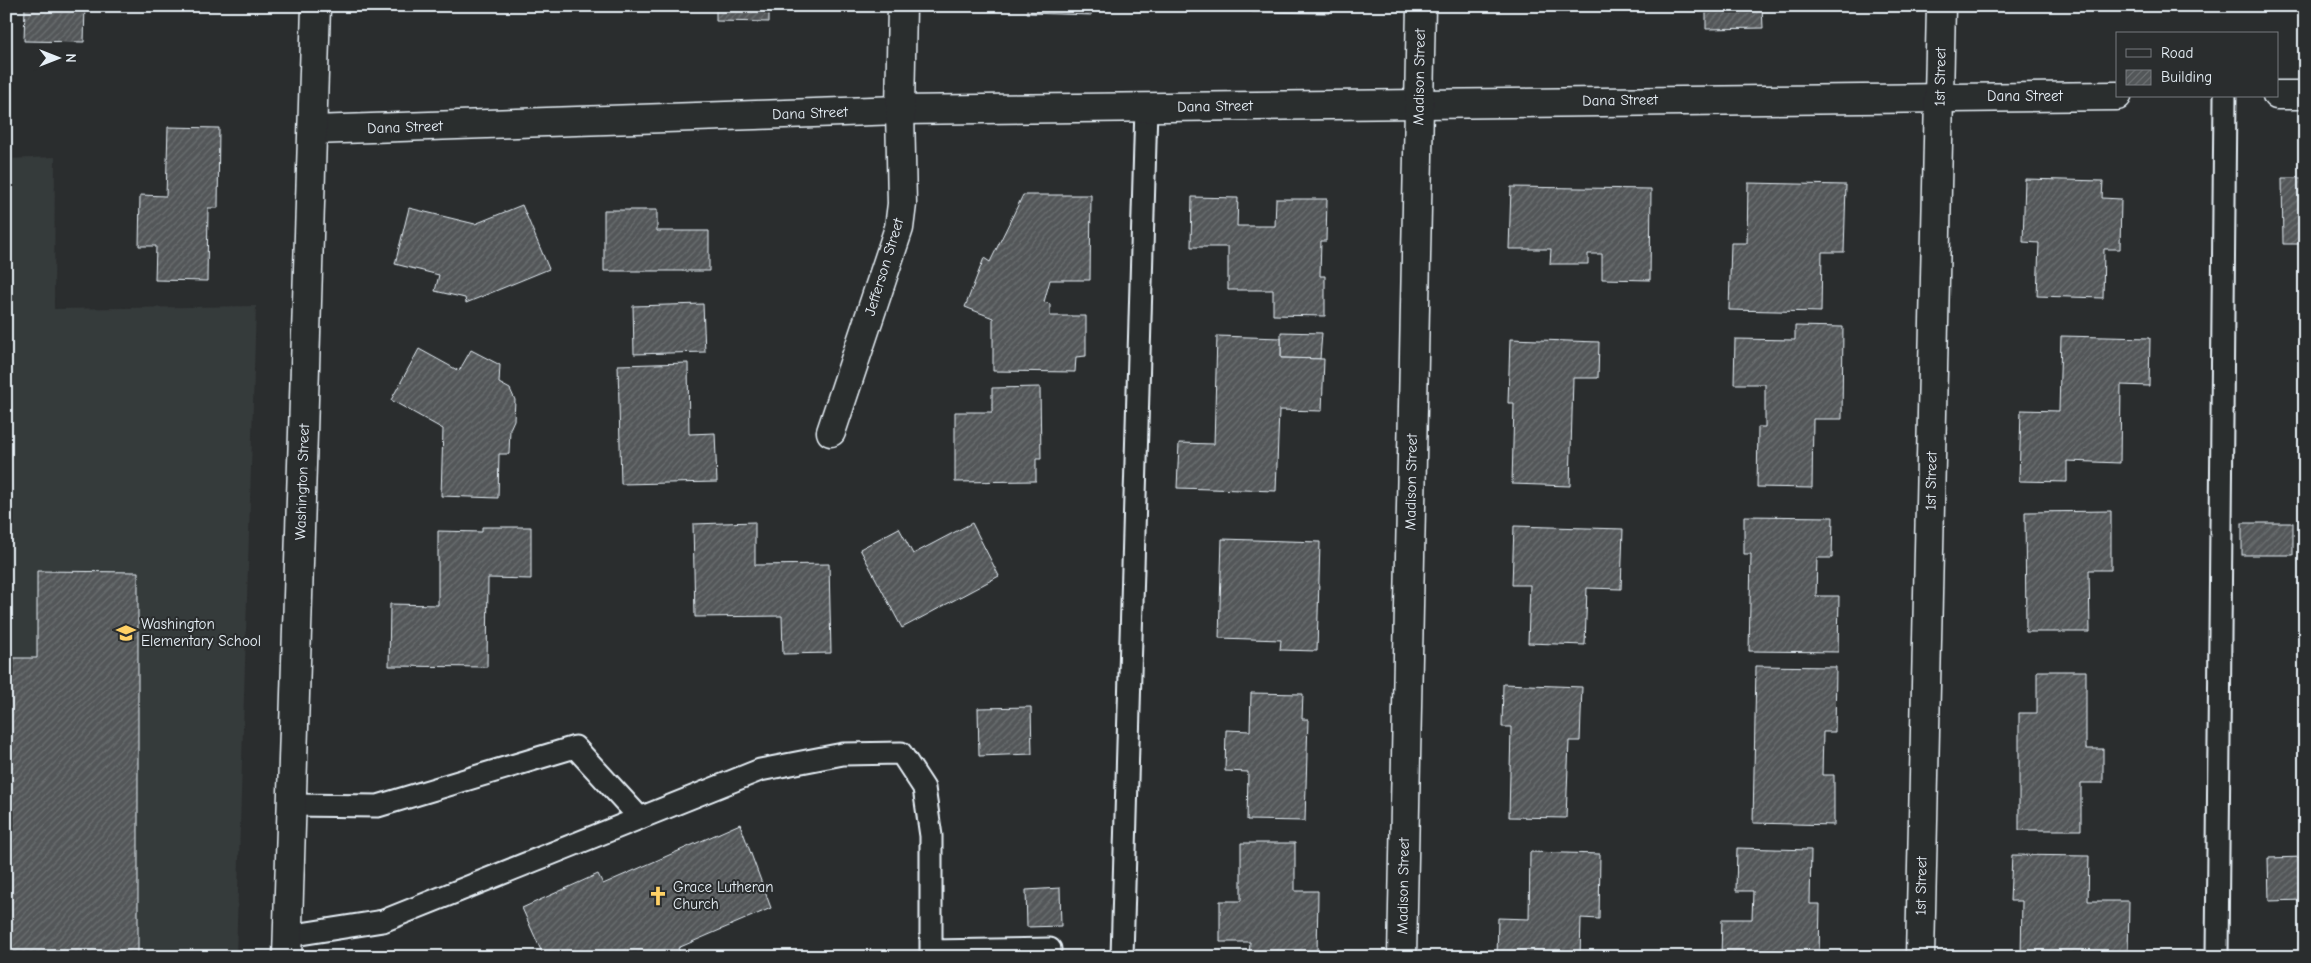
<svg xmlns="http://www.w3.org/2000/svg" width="2311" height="963" font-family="'Comic Neue',sans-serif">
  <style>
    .built { fill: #363a3b }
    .building { fill: url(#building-hatch); stroke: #e8f1f8 }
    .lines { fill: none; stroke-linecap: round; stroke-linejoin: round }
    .service-casing { stroke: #e8f1f8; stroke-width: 25 }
    .minor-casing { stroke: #e8f1f8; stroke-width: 31 }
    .tertiary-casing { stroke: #e8f1f8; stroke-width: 31 }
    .service { stroke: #2a2d2e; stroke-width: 21 }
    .minor { stroke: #2a2d2e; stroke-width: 28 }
    .tertiary { stroke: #2a2d2e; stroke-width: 28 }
    .labels { text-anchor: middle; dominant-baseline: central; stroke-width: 4; stroke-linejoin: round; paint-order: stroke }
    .street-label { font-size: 15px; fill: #e8f1f8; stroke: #2a2d2e }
    .poi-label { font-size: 15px; fill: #e8f1f8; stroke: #2a2d2e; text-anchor: start }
  </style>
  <defs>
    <pattern id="building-hatch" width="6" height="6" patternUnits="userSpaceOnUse" patternTransform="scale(1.25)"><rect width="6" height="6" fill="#535759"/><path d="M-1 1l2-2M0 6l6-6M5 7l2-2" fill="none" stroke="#6c7072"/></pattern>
  </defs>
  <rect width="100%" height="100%" fill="#2a2d2e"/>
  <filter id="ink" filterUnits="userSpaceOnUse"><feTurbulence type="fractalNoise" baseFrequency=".02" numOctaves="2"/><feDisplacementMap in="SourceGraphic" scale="10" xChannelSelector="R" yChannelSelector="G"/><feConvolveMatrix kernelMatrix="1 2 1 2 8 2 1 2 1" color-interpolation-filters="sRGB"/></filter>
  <g filter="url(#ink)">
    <polygon class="built" points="55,157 54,309 256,306 236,957 6,957 6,159"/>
    <g class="building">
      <polygon points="25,6 85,6 84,42 24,41"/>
      <polygon points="716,6 769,6 769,22 716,21"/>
      <polygon points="1027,6 1091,6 1091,15 1027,13"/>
      <polygon points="1252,6 1330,6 1330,13 1252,12"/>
      <polygon points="1706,6 1762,6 1763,28 1706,29"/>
      <polygon points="168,127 219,128 218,208 208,208 207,281 155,280 156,246 139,246 140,195 166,196"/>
      <polygon points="2282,178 2305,178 2305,244 2283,244"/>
      <polygon points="2025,179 2103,181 2102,198 2121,199 2120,249 2104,249 2103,298 2037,296 2039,243 2023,242"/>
      <polygon points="1748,183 1846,185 1844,252 1822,252 1821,312 1729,310 1731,243 1747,243"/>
      <polygon points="1511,187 1651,189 1650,280 1602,279 1602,254 1588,254 1588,264 1550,264 1551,249 1509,249"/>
      <polygon points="1023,195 1091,195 1090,280 1050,280 1044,302 1050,304 1050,316 1086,316 1086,356 1076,357 1075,372 993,371 993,318 965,307 984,258 990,262"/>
      <polygon points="1192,197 1238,198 1237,226 1275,226 1276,199 1327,199 1326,241 1321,241 1320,276 1325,276 1325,316 1273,315 1273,290 1228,290 1228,247 1191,247"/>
      <polygon points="522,205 549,269 466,303 465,298 435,291 439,275 395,264 409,208 475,224"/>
      <polygon points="604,210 657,210 657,231 709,231 709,271 604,271"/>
      <polygon points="703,304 705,352 634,354 633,306"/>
      <polygon points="1795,326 1843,327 1842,419 1813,419 1812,488 1757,487 1758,427 1765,427 1765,384 1734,384 1735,339 1795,340"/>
      <polygon points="1281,332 1322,333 1320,359 1281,358"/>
      <polygon points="1217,336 1281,338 1281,358 1324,359 1322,411 1279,410 1276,491 1177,488 1179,443 1214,444"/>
      <polygon points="2061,336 2150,338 2149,386 2121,385 2120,463 2067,461 2067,482 2019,481 2021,410 2059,411"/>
      <polygon points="1510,339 1599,342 1598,378 1573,378 1570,486 1512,484 1514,403 1508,403"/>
      <polygon points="419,349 459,371 471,350 500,365 499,383 510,389 515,400 514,420 510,429 509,454 499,454 498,498 441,496 443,429 391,400"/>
      <polygon points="688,363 689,434 715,433 717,482 621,484 618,365"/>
      <polygon points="1040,387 1041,459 1036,459 1036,481 955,482 955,412 992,412 992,388"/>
      <polygon points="2111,511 2111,570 2089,570 2090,632 2026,632 2025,512"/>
      <polygon points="1744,516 1833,517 1832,558 1817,558 1816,596 1839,596 1838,652 1749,651 1751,554 1744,554"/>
      <polygon points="755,522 755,565 829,564 831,653 783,654 782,616 695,617 693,524"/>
      <polygon points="972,523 999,576 902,628 860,549 899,528 913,554"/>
      <rect x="2242" y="523" width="51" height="32"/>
      <polygon points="1514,526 1623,529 1621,589 1587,588 1585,645 1528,643 1530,585 1512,585"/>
      <polygon points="482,527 531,527 531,579 488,578 487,667 389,666 390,604 438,605 438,531 482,532"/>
      <polygon points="1222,539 1320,542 1317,651 1280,650 1281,640 1219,638"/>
      <polygon points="37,571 138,572 138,957 6,957 6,658 37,658"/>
      <polygon points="1756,666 1836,667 1835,732 1823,732 1822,775 1834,775 1834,825 1753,823"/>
      <polygon points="2037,671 2086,671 2086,749 2103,749 2103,783 2081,783 2081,830 2019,830 2019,713 2037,713"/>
      <polygon points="1503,684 1582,687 1580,741 1569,741 1566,818 1509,817 1511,727 1502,727"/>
      <polygon points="1251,693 1303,694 1302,719 1308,719 1305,821 1247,820 1248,772 1225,771 1226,730 1250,731"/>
      <polygon points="1031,707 1032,754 979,756 978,708"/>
      <polygon points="740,824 771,908 678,948 682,957 544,957 522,908 598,874 603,884"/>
      <polygon points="1241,843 1295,843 1295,891 1318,891 1317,956 1249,956 1250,942 1220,942 1220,901 1241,901"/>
      <polygon points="1737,848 1811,850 1810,904 1820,904 1819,957 1721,957 1722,919 1752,919 1753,891 1736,891"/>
      <polygon points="1530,852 1600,854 1599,919 1581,918 1580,957 1497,957 1498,918 1529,919"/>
      <polygon points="2012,855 2089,856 2088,901 2129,901 2128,957 2021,957 2022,901 2010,901"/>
      <polygon points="2305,857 2305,900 2269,901 2268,858"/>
      <polygon points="1060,888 1061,926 1027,927 1026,890"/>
    </g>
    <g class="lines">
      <defs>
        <g id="service">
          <polyline points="292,805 378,806 575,747 640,818"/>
          <polyline points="288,936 383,921 760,770 843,754 901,753 924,788 931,836 931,951 1050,949 1049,957"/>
          <polyline points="1122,957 1146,107"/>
          <polyline points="2217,957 2225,96"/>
        </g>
        <g id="minor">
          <polyline points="2277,95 2305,95"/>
          <polyline points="313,130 900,110 2117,96"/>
          <polyline points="831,432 899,228 902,204 900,110 902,6"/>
          <polyline points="1402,957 1421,6"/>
          <polyline points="1920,957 1941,6"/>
        </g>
        <polyline id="tertiary" points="287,957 316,6"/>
      </defs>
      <use href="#service" class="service-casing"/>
      <use href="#minor" class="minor-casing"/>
      <use href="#tertiary" class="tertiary-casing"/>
      <use href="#service" class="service"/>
      <use href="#minor" class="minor"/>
      <use href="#tertiary" class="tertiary"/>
    </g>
  </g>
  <defs>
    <symbol id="school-bare" viewBox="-9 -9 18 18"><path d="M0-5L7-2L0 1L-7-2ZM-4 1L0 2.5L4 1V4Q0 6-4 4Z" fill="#ffd166" stroke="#2a2d2e" stroke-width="2.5" paint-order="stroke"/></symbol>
    <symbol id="church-bare" viewBox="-9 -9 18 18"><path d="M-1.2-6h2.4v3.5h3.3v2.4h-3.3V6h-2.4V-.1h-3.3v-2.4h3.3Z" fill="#ffd166" stroke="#2a2d2e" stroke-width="2.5" paint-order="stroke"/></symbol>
  </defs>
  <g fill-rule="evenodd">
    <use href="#school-bare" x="112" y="619" width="28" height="28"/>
    <use href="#church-bare" x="644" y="882" width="28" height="28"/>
  </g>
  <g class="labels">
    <g class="street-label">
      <text transform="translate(1419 77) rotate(-89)">Madison Street</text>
      <text transform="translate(1940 77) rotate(-89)">1st Street</text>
      <text x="2025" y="96">Dana Street</text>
      <text transform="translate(1620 100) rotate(-1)">Dana Street</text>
      <text transform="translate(1215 106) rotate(-1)">Dana Street</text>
      <text transform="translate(810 113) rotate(-2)">Dana Street</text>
      <text transform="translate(405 127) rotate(-2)">Dana Street</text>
      <text transform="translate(884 267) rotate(-73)">Jefferson Street</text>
      <text transform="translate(1931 481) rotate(-89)">1st Street</text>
      <text transform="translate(302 482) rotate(-88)">Washington Street</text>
      <text transform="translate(1411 482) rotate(-89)">Madison Street</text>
      <text transform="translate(1403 886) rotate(-89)">Madison Street</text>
      <text transform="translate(1921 886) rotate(-89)">1st Street</text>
    </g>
    <g class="poi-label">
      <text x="141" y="624">Washington<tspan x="141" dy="17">Elementary School</tspan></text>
      <text x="673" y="887">Grace Lutheran<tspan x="673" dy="17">Church</tspan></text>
    </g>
  </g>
  <rect width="2311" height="963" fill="none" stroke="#2a2d2e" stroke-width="25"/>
  <rect x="12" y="12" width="2286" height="938" fill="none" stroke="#e8f1f8" stroke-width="2" filter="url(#ink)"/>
  <rect x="2116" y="32" width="162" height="65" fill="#2a2d2e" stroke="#767b7f"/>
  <rect x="2126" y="49" width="25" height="8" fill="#2a2d2e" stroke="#767b7f"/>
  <text x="2161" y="58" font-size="15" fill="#e8f1f8">Road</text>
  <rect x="2126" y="70" width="25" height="15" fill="url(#building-hatch)" stroke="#767b7f"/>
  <text x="2161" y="82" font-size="15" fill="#e8f1f8">Building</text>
  <g transform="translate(58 58) rotate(90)" stroke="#2a2d2e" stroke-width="4" paint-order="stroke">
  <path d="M0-4L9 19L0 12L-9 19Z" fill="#e8f1f8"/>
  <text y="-8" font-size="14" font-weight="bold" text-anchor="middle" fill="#e8f1f8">N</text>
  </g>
</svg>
